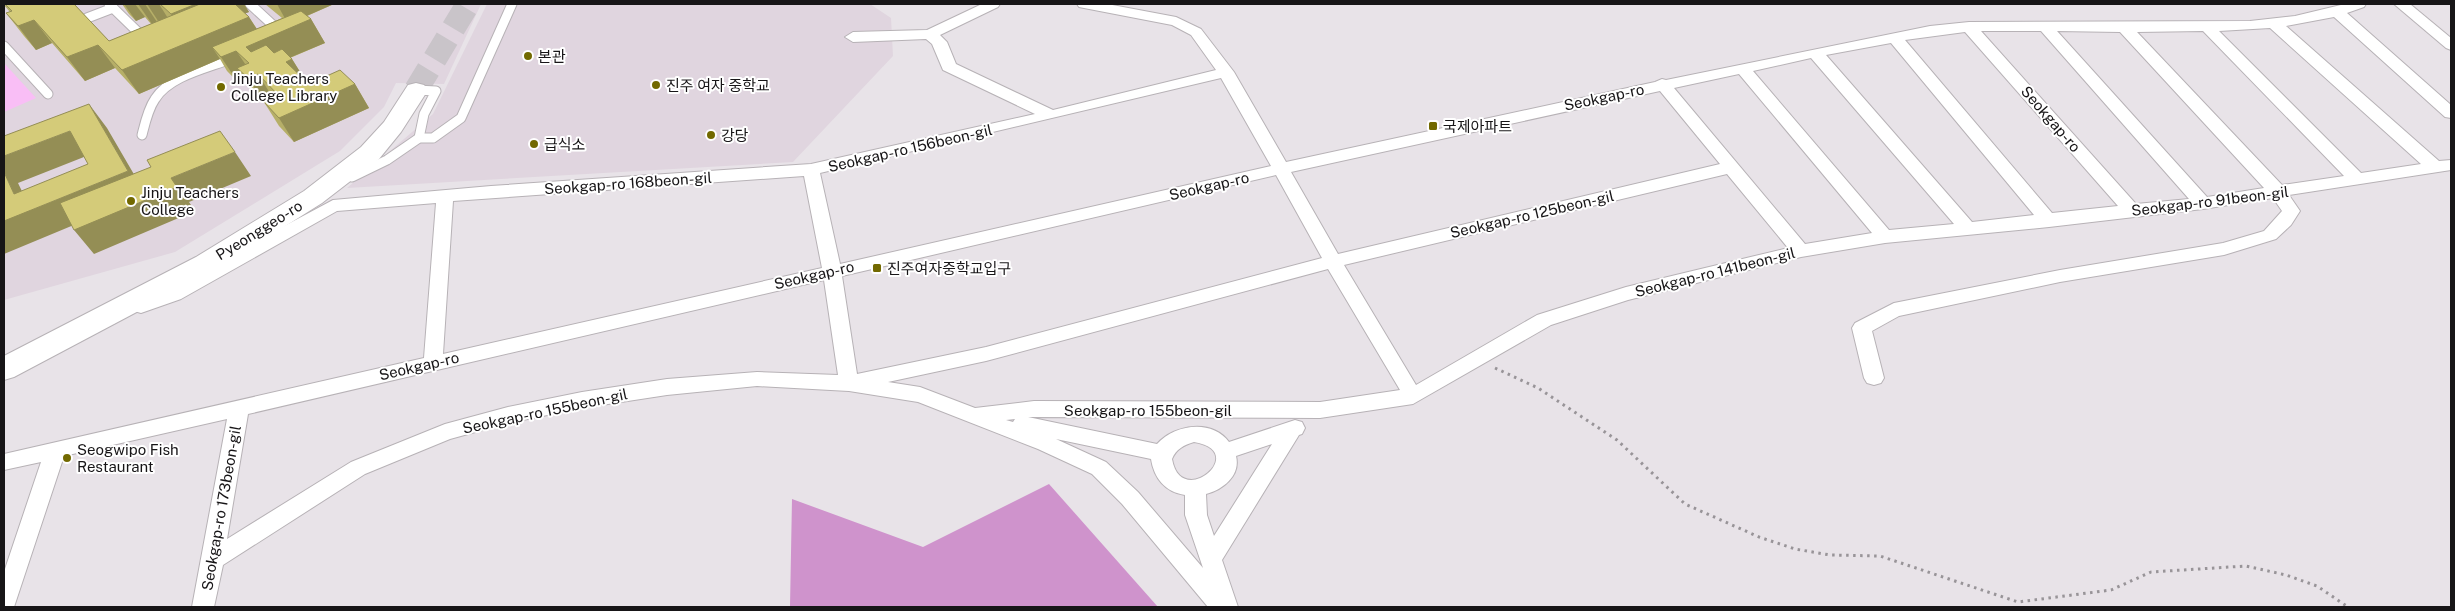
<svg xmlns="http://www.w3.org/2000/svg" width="2455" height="611" font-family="'Public Sans','Noto Sans KR',sans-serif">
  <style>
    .built { fill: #e0d5df }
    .green { fill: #f9bef6 }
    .forest { fill: #cf93cc }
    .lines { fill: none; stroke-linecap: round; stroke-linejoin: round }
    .secondary-tunnel { stroke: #c9c4c9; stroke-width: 24; stroke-dasharray: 24 12; stroke-linecap: butt }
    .lane-casing { stroke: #b7b2b6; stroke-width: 11 }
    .street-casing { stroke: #b7b2b6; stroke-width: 2 }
    .secondary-casing { stroke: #b7b2b6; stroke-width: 2 }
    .path { stroke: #989498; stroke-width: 3; stroke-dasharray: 2.5 4.5; stroke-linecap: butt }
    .lane { stroke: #fff; stroke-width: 9 }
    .street { fill: #fff; fill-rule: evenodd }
    .secondary { fill: #fff; fill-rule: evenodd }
    .wall { fill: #b6af68 }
    .shaded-wall { fill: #948e55 }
    .building { fill: #d4cb79; stroke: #948e55 }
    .poi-dot { fill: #726900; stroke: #fff; stroke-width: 2 }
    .labels { text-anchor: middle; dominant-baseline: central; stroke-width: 4; stroke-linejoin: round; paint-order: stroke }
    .poi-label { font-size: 15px; fill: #171517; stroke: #fff; text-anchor: start }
    .street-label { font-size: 15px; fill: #171517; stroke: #fff }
  </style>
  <rect width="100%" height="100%" fill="#e8e3e8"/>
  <g class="built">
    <polygon points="4,4 481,4 444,84 396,83 384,107 340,151 175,252 4,300"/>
    <polygon points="487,4 870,4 891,18 893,56 793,162 347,188 433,114"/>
  </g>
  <polygon class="green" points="4,63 36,98 4,112"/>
  <polygon class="forest" points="1049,484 1158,607 790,607 792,499 923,547"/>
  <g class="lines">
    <polyline class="secondary-tunnel" points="416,90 468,4"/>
    <defs>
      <g id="lane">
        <polyline points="109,4 144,38"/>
        <polyline points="250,4 275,27 276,35"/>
        <polyline points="87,18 113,8"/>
        <polyline points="4,46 48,94"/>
        <polyline points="416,90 436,91 424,114 419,138"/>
        <path d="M142 135C145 123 148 109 155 99 170 75 209 68 233 58"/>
        <polyline points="352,177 387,160 419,138 433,138 461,118 512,4"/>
      </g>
      <g id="street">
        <path d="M982 4H1000L998 7 940 35 947 42 956 64 1053 110 1216 70 1191 35 1172 25 1084 8 1079 7 1077 4H1107L1176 17 1201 29 1234 72 1286 162 1655 82 1662 79 1666 80 1930 26 1969 22 2250 21 2295 16 2345 4H2366L2364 7 2347 13 2451 105V118L2445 117 2334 17 2286 26 2439 161 2451 160V170L2289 195 2300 211 2291 225 2276 239 2224 255 2060 282 1899 316 1872 331 1884 378 1881 383 1874 385 1867 383 1864 378 1852 328 1855 323 1894 303 2060 270 2223 243 2264 231 2282 211 2273 198 2203 209 2049 227 1885 243 1801 257 1628 300 1551 325 1413 404 1320 418 1028 417 1157 444C1175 424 1212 419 1229 442L1295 420 1302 422 1305 428 1302 434 1299 435 1222 560 1238 607H1208L1122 504 1092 474 1038 449 918 402 849 391 757 386 667 395 582 408 508 423 450 439 365 474 223 565 214 607H192L227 419 64 456 15 604 14 607H4V572L41 462 4 470V454L424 358 436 203 337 211 181 299 141 313 134 311 132 306 134 301 167 289 333 200 491 186 811 164 1035 114 943 70 932 44 926 39 853 42 845 37 853 32 927 30ZM2270 28 2421 164 2361 173 2219 31ZM1981 31H2041L2189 199 2136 204ZM2057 31 2120 32 2264 188 2207 197ZM2203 31 2344 176 2282 185 2137 32ZM1965 32 2118 206 2052 213 1905 40ZM1891 43 2034 215 1972 222 1826 55ZM1811 58 1954 224 1889 230 1753 71ZM1739 74 1872 233 1805 244 1674 88ZM1221 78 1271 166 840 264 820 173ZM1660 91 1720 164 1338 254 1291 172ZM1727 174 1788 248 1626 287 1537 315 1416 385 1344 265ZM1276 175 1322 258 986 347 857 374 842 276ZM804 176 822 268 443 354 453 201ZM1328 269 1400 390 1320 402 1034 401 975 408 920 387 888 382 986 361ZM824 280 838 375 757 372 667 379 582 392 508 407 445 424 351 462 227 539 248 414ZM1015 419 1013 422 1006 420ZM1056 439 1151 459C1154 478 1165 492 1185 495V515L1203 568 1138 492 1106 462ZM1194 442C1251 451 1181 511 1172 459 1176 449 1184 445 1194 442ZM1272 444 1214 536 1207 515 1206 494C1222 490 1241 476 1236 456Z"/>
        <polygon points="2394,4 2410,4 2451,38 2451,50 2446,48"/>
      </g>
      <polygon id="secondary" points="416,83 424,85 428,90 401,132 379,159 322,203 214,271 14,377 4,380 4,356 196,257 304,191 361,147 384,122 408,85"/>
    </defs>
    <use href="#lane" class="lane-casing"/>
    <use href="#street" class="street-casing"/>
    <use href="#secondary" class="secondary-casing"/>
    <polyline class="path" points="1495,368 1538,388 1617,440 1685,504 1759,537 1795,549 1830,555 1880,556 2018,602 2111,590 2151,572 2246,566 2286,575 2317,586 2348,607"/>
    <use href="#lane" class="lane"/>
    <use href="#street" class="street"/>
    <use href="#secondary" class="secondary"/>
  </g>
  <polygon class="wall" points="4,4 74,4 109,41 151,24 145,17 136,21 129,14 122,4 244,4 249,12 245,13 249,17 257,29 282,18 265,4 334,4 307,16 311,19 325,43 290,58 292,59 305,80 309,84 355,84 369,108 294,142 279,126 264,102 273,98 263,102 253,91 244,78 237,81 227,71 220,59 139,94 115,68 85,81 52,43 36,50 24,36 6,13 10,12 4,5"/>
  <g class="shaded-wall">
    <polygon points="124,4 135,4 145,17 136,21"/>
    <polygon points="138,4 145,4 157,22 152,24"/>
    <polygon points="147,4 159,4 171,23 162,27"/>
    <polygon points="196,4 244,4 249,12 186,37 171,14"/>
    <polygon points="277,4 334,4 288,24"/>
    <polygon points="249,17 263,39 311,19 325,43 260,70 237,52 252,74 237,68 244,78 237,81 221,57 212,47 220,59 139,94 122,70"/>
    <polygon points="34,20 52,43 36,50 18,26"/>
    <polygon points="98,45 115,68 85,81 67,57"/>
    <polygon points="292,59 307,83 286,62"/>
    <polygon points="258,74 273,98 263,102 248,78"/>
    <polygon points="355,84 369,108 294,142 279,118"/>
    <polygon points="89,104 107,128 146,195 4,254 4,221 14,194 4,172 4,156 70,131 89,155 18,183 31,210 128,171"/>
    <polygon points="235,152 251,176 189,202 195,211 94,254 74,230 171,178"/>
  </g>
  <g class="building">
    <polygon points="5,4 74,4 109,41 200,4 235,4 249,17 122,70 98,45 67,57 34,20 18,26 6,13 12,11"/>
    <polygon points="160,4 196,4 171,14"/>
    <polygon points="301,11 311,19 246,47 251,52 266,45 274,53 282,49 292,59 286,62 309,84 340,70 355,84 279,118 264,102 279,96 258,74 248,78 237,68 249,63 236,51 221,57 212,47"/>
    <polygon points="89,104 128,171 4,221 4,172 14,194 88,164 70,131 4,156 4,136"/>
    <polygon points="220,131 235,152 171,178 177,187 74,230 60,203 151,167 147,160"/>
  </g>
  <g class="poi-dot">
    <circle cx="528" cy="56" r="5"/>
    <circle cx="656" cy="85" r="5"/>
    <circle cx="221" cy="87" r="5"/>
    <rect x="1428" y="121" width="10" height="10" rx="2.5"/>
    <circle cx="711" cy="135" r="5"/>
    <circle cx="534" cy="144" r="5"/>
    <circle cx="131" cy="201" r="5"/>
    <rect x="872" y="263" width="10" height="10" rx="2.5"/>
    <circle cx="67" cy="458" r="5"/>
  </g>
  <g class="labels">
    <g class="poi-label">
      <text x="538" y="56">본관</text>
      <text x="231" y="78">Jinju Teachers<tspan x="231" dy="17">College Library</tspan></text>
      <text x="666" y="85">진주 여자 중학교</text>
      <text x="1443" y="126">국제아파트</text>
      <text x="721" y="135">강당</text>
      <text x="544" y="144">급식소</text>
      <text x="141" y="192">Jinju Teachers<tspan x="141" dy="17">College</tspan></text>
      <text x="887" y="268">진주여자중학교입구</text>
      <text x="77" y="449">Seogwipo Fish<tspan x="77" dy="17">Restaurant</tspan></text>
    </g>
    <g class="street-label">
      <text transform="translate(1604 97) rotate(-12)">Seokgap-ro</text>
      <text transform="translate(2051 119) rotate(49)">Seokgap-ro</text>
      <text transform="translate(910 148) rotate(-13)">Seokgap-ro 156beon-gil</text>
      <text transform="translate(628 183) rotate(-4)">Seokgap-ro 168beon-gil</text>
      <text transform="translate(1209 186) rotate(-13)">Seokgap-ro</text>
      <text transform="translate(2210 201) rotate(-7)">Seokgap-ro 91beon-gil</text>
      <text transform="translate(1532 214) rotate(-13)">Seokgap-ro 125beon-gil</text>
      <text transform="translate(259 230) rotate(-32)">Pyeonggeo-ro</text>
      <text transform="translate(1715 272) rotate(-14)">Seokgap-ro 141beon-gil</text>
      <text transform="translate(814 275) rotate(-13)">Seokgap-ro</text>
      <text transform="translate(419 366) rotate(-13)">Seokgap-ro</text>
      <text x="1148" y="410">Seokgap-ro 155beon-gil</text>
      <text transform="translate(545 411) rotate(-12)">Seokgap-ro 155beon-gil</text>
      <text transform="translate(221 508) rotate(-80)">Seokgap-ro 173beon-gil</text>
    </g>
  </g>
  <rect width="2455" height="611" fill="none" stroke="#171517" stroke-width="10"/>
</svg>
